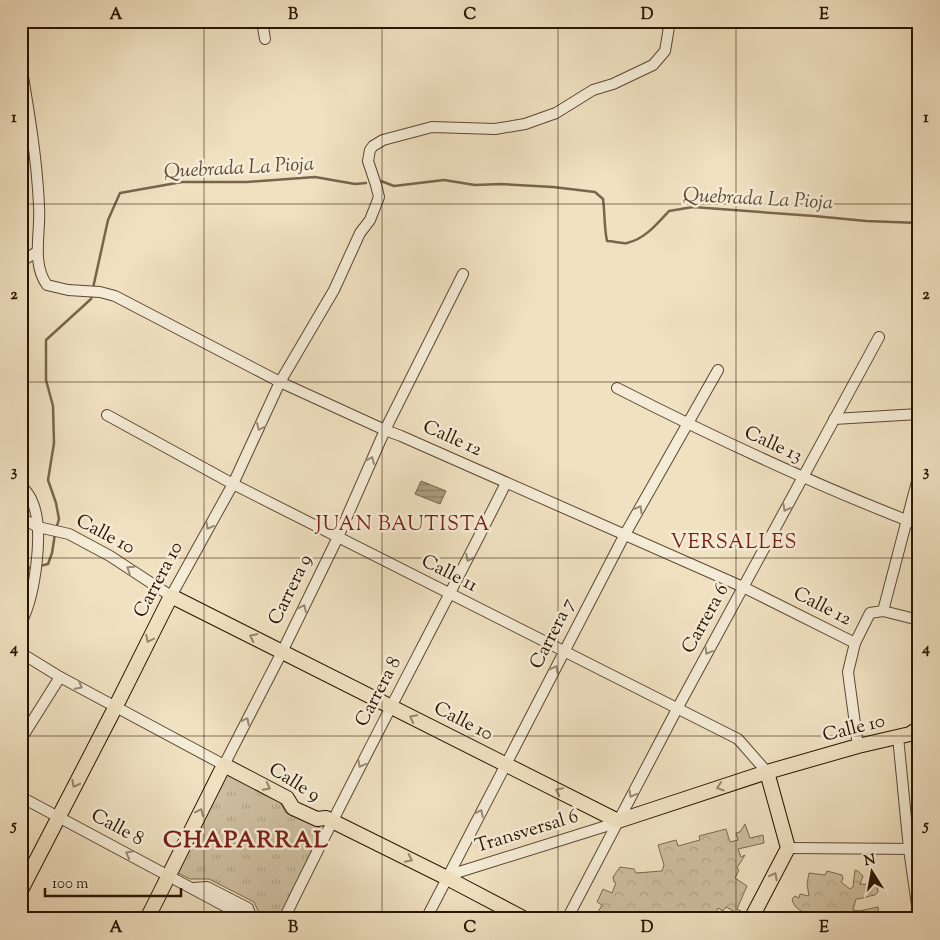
<svg xmlns="http://www.w3.org/2000/svg" width="940" height="940" font-family="'Sorts Mill Goudy',serif">
  <style>
    .grass { fill: url(#grass-tufts); stroke: #7c6950 }
    .forest { fill: url(#forest-crowns); stroke: #7c6950 }
    .water { fill: url(#water-rules); stroke: #78654c }
    .lines { fill: none; stroke-linecap: round; stroke-linejoin: round }
    .stream { stroke: #78654c; stroke-width: 2.5 }
    .minor-casing { stroke: #5b4730; stroke-width: 12 }
    .major-casing { stroke: #291400; stroke-width: 16 }
    .minor { stroke: #f5ecd7; stroke-width: 10 }
    .major { stroke: #f0e1c1; stroke-width: 14 }
    .oneway { stroke: #998b76 }
    .oneway2 { stroke: #96856a }
    .grid { fill: none; stroke: #291400; stroke-width: 1; stroke-opacity: 0.55 }
    .labels { text-anchor: middle; dominant-baseline: central; stroke-width: 5; stroke-linejoin: round; paint-order: stroke }
    .street-label { font-size: 19px; fill: #291400; stroke: #f5ecd7 }
    .water-label { font-size: 20px; font-style: italic; fill: #5d4a33; stroke: #f5ecd7 }
    .neighbourhood-label { font-size: 20px; letter-spacing: 1px; fill: #7a1f14; stroke: #f5ecd7 }
    .district-label { font-size: 24px; font-weight: bold; letter-spacing: 1px; fill: #7a1f14; stroke: #f5ecd7 }
    .neatline { fill: none; stroke: #291400; stroke-width: 2 }
    .grid-label { font-size: 16px; text-anchor: middle; font-weight: bold; fill: #291400 }
  </style>
  <defs>
    <pattern id="grass-tufts" width="24" height="20" patternUnits="userSpaceOnUse" patternTransform="scale(1.25)"><rect width="24" height="20" fill="#cebea0"/><path d="M3 7l-1-3M5 7V3M7 7l1-3M15 17l-1-3M17 17v-4M19 17l1-3" fill="none" stroke="#b1a288"/></pattern>
    <pattern id="forest-crowns" width="20" height="18" patternUnits="userSpaceOnUse" patternTransform="scale(1.25)"><rect width="20" height="18" fill="#cebea0"/><path d="M2 6a3 3 0 1 1 6 0M12 15a3 3 0 1 1 6 0" fill="none" stroke="#b1a288"/></pattern>
    <pattern id="water-rules" width="6" height="5" patternUnits="userSpaceOnUse" patternTransform="scale(1.25)"><rect width="6" height="5" fill="#ac9b7f"/><path d="M0 2.5h6" fill="none" stroke="#8c7d66"/></pattern>
  </defs>
  <rect width="100%" height="100%" fill="#f0e1c1"/>
  <filter id="stains"><feTurbulence type="fractalNoise" baseFrequency=".004" numOctaves="4"/><feColorMatrix values="0 0 0 0 .2 0 0 0 0 .09 0 0 0 0 .02 0 0 0 .5 -.17"/></filter>
  <radialGradient id="worn" r=".72"><stop offset=".6" stop-color="#630" stop-opacity="0"/><stop offset="1" stop-color="#630" stop-opacity=".3"/></radialGradient>
  <polygon class="grass" points="227,775 279,800 286,813 322,829 279,919 269,919 260,915 254,902 209,879 190,879 178,873"/>
  <g class="forest">
    <polygon points="745,824 750,838 763,835 764,843 738,849 741,857 745,855 737,868 739,870 735,878 747,886 737,909 748,915 747,919 736,915 737,913 726,907 723,911 718,908 713,919 594,919 602,905 597,902 603,889 612,893 616,883 614,882 613,877 620,867 634,869 636,873 662,871 664,865 658,845 676,840 678,846 700,840 699,836 726,829 730,842 738,840 736,833 740,832"/>
    <path d="M855 870 858 871 863 876 860 884 877 885 878 892 875 895C867 896 863 899 856 899L853 910 859 911 878 907 879 919H813L811 914C802 912 794 909 792 899L795 896 799 898 800 894 809 896 807 884 809 873 825 875 827 871 842 875 843 879 841 882 850 889 853 887Z"/>
  </g>
  <polygon class="water" points="421,481 446,491 440,504 415,494"/>
  <g class="lines">
    <g class="stream">
      <path d="M381 181 394 186 444 180 475 185 501 184 553 187 595 192 603 199C605 213 604 227 607 241 613 241 621 244 627 243 645 239 658 223 669 211L693 207 814 216 866 221 919 223"/>
      <polyline points="93,288 108,220 120,193 182,182 247,182 315,177 355,184 366,183"/>
      <polyline points="56,529 59,519 56,503 48,480 54,443 53,406 46,380 46,340 91,299 92,295"/>
      <polyline points="40,566 48,564 52,553 55,534"/>
      <polyline points="21,568 24,569 34,567"/>
    </g>
    <defs>
      <g id="minor">
        <polyline points="262,21 265,39"/>
        <path d="M21 65C29 112 37 159 39 206 41 232 31 263 47 285L68 290 100 292 115 296 280 382 385 430 401 436 743 587 855 643"/>
        <polyline points="21,264 25,259 37,252"/>
        <path d="M617 388C715 438 815 485 919 525"/>
        <polyline points="107,415 233,484 738,739 767,772"/>
        <polyline points="834,419 919,414"/>
        <path d="M21 485C25 490 30 495 32 501 45 529 35 596 21 623"/>
        <polyline points="21,518 38,527 69,534 110,556 171,596 233,484 280,382 334,290 360,233 370,220 379,197 376,185 368,161 370,150 373,146 383,140 432,127 495,129 525,124 556,113 593,90 613,84 653,65 665,51 670,21"/>
        <polyline points="883,611 919,474"/>
        <polyline points="21,653 60,677 224,765 282,652 338,537 385,430 463,274"/>
        <polyline points="898,737 909,849 919,919"/>
        <polyline points="21,739 60,677"/>
        <polyline points="858,746 848,672 855,643 870,613 883,611 919,620"/>
        <polyline points="21,797 249,919"/>
        <polyline points="788,848 919,849"/>
        <polyline points="447,878 459,872 603,827 618,821"/>
        <polyline points="193,888 207,887 248,908 252,919"/>
        <path d="M284 919C355 772 433 629 506 483"/>
        <polyline points="426,919 624,536 718,370"/>
        <polyline points="567,919 677,709 879,337"/>
      </g>
      <g id="major">
        <polyline points="21,890 116,706 171,596 618,821 767,772 858,746 910,734 919,728"/>
        <polyline points="147,919 224,765 287,798 293,808 317,819 326,818 447,878 525,919"/>
        <polyline points="751,919 788,848 767,772"/>
      </g>
    </defs>
    <use href="#minor" class="minor-casing"/>
    <use href="#major" class="major-casing"/>
    <use href="#minor" class="minor"/>
    <use href="#major" class="major"/>
  </g>
  <defs><path id="oneway-chevron" d="M-2-3.5L2.5 0L-2 3.5" fill="none" stroke-width="1.6" stroke-linecap="round" stroke-linejoin="round" transform="scale(1.25)"/></defs>
  <g class="oneway">
    <use href="#oneway-chevron" transform="translate(260 427) rotate(115)"/>
    <use href="#oneway-chevron" transform="translate(371 460) rotate(-66)"/>
    <use href="#oneway-chevron" transform="translate(786 508) rotate(119)"/>
    <use href="#oneway-chevron" transform="translate(639 509) rotate(-61)"/>
    <use href="#oneway-chevron" transform="translate(209 526) rotate(119)"/>
    <use href="#oneway-chevron" transform="translate(469 558) rotate(116)"/>
    <use href="#oneway-chevron" transform="translate(130 569) rotate(-147)"/>
    <use href="#oneway-chevron" transform="translate(303 608) rotate(-64)"/>
    <use href="#oneway-chevron" transform="translate(708 651) rotate(119)"/>
    <use href="#oneway-chevron" transform="translate(555 669) rotate(-63)"/>
    <use href="#oneway-chevron" transform="translate(79 686) rotate(28)"/>
    <use href="#oneway-chevron" transform="translate(246 721) rotate(-63)"/>
    <use href="#oneway-chevron" transform="translate(361 764) rotate(118)"/>
    <use href="#oneway-chevron" transform="translate(632 794) rotate(118)"/>
    <use href="#oneway-chevron" transform="translate(480 813) rotate(-63)"/>
    <use href="#oneway-chevron" transform="translate(129 854) rotate(-152)"/>
  </g>
  <g class="oneway2">
    <use href="#oneway-chevron" transform="translate(253 637) rotate(-153)"/>
    <use href="#oneway-chevron" transform="translate(149 639) rotate(116)"/>
    <use href="#oneway-chevron" transform="translate(413 718) rotate(-153)"/>
    <use href="#oneway-chevron" transform="translate(75 784) rotate(118)"/>
    <use href="#oneway-chevron" transform="translate(267 787) rotate(27)"/>
    <use href="#oneway-chevron" transform="translate(720 787) rotate(162)"/>
    <use href="#oneway-chevron" transform="translate(559 791) rotate(-154)"/>
    <use href="#oneway-chevron" transform="translate(200 812) rotate(-64)"/>
    <use href="#oneway-chevron" transform="translate(409 859) rotate(26)"/>
    <use href="#oneway-chevron" transform="translate(774 876) rotate(-62)"/>
  </g>
  <path class="grid" d="M204 21V919M382 21V919M558 21V919M736 21V919M21 204H919M21 382H919M21 558H919M21 736H919"/>
  <g class="labels">
    <g class="street-label">
      <text transform="translate(452 439) rotate(24)">Calle 12</text>
      <text transform="translate(773 445) rotate(25)">Calle 13</text>
      <text transform="translate(105 535) rotate(28)">Calle 10</text>
      <text transform="translate(449 574) rotate(27)">Calle 11</text>
      <text transform="translate(159 580) rotate(-62)">Carrera 10</text>
      <text transform="translate(291 590) rotate(-64)">Carrera 9</text>
      <text transform="translate(822 607) rotate(27)">Calle 12</text>
      <text transform="translate(706 619) rotate(-61)">Carrera 6</text>
      <text transform="translate(553 634) rotate(-63)">Carrera 7</text>
      <text transform="translate(379 692) rotate(-62)">Carrera 8</text>
      <text transform="translate(463 722) rotate(27)">Calle 10</text>
      <text transform="translate(854 729) rotate(-14)">Calle 10</text>
      <text transform="translate(294 783) rotate(32)">Calle 9</text>
      <text transform="translate(117 828) rotate(28)">Calle 8</text>
      <text transform="translate(527 832) rotate(-17)">Transversal 6</text>
    </g>
    <g class="water-label">
      <text transform="translate(239 169) rotate(-3)">Quebrada La Pioja</text>
      <text transform="translate(758 200) rotate(3)">Quebrada La Pioja</text>
    </g>
    <g class="neighbourhood-label">
      <text x="403" y="525">JUAN BAUTISTA</text>
      <text x="734" y="543">VERSALLES</text>
    </g>
    <g class="district-label">
      <text x="246" y="841">CHAPARRAL</text>
    </g>
  </g>
  <rect width="940" height="940" fill="none" stroke="#f0e1c1" stroke-width="55"/>
  <g transform="translate(872 872) rotate(349)" stroke="#f5ecd7" stroke-width="4" paint-order="stroke">
  <path d="M0-4L9 19L0 12L-9 19Z" fill="#291400"/>
  <text y="-8" font-size="14" font-weight="bold" text-anchor="middle" fill="#291400">N</text>
  </g>
  <path d="M45 888v8h136v-8" fill="none" stroke="#291400" stroke-width="2.5"/>
  <text x="52" y="888" font-size="15" fill="#291400" stroke="#f5ecd7" stroke-width="4" paint-order="stroke">100 m</text>
  <rect x="28" y="28" width="884" height="884" class="neatline"/>
  <g class="grid-label">
    <text x="116" y="19">A</text>
    <text x="293" y="19">B</text>
    <text x="470" y="19">C</text>
    <text x="647" y="19">D</text>
    <text x="824" y="19">E</text>
    <text x="14" y="122">1</text>
    <text x="926" y="122">1</text>
    <text x="14" y="299">2</text>
    <text x="926" y="299">2</text>
    <text x="14" y="476">3</text>
    <text x="926" y="476">3</text>
    <text x="14" y="653">4</text>
    <text x="926" y="653">4</text>
    <text x="14" y="830">5</text>
    <text x="926" y="830">5</text>
    <text x="116" y="932">A</text>
    <text x="293" y="932">B</text>
    <text x="470" y="932">C</text>
    <text x="647" y="932">D</text>
    <text x="824" y="932">E</text>
  </g>
  <rect width="100%" height="100%" filter="url(#stains)"/>
  <rect width="100%" height="100%" fill="url(#worn)"/>
</svg>
